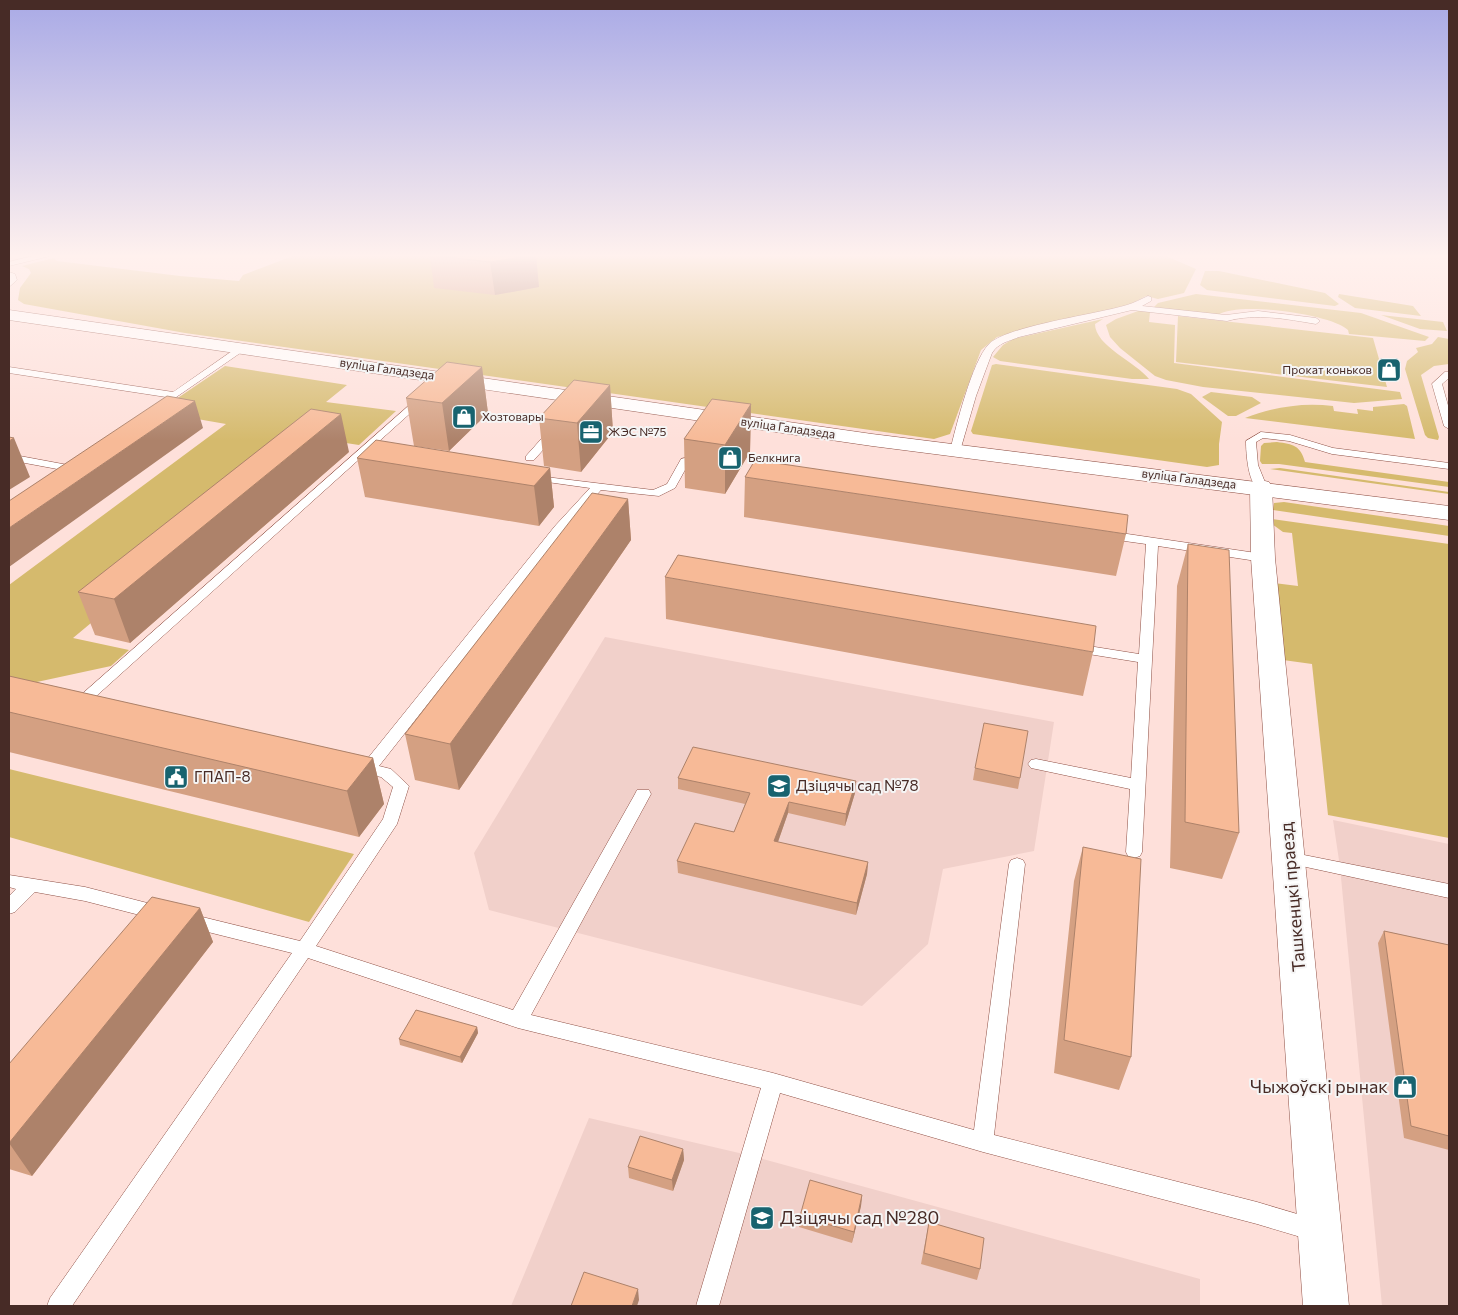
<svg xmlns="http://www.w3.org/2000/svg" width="1458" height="1315" font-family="Commissioner,sans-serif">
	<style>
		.built { fill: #f1d0ca }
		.green { fill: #d5ba6d }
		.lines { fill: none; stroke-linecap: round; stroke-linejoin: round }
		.lane-casing { stroke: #8f5146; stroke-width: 1 }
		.street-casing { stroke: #8f5146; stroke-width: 1 }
		.secondary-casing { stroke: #8f5146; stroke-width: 1 }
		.lane { fill: #fff; fill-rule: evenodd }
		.street { fill: #fff; fill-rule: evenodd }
		.secondary { fill: #fff; fill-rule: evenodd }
		.wall { fill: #d4a082 }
		.shaded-wall { fill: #ad826a }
		.building { fill: #f7ba97; stroke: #ad826a }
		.labels { text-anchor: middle; stroke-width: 4; stroke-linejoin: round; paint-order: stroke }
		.far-street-label { font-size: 12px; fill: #472b26; stroke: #f5f5f5 }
		.far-poi-label { font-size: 12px; fill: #472b26; stroke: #f5f5f5; text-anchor: start }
		.poi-label { font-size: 15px; fill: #472b26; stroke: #f5f5f5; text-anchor: start }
		.near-street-label { font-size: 18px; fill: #472b26; stroke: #f5f5f5 }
		.near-poi-label { font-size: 18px; fill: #472b26; stroke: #f5f5f5; text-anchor: end }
	</style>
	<rect width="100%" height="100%" fill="#fee0da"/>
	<path class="built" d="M605,637L1054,722L1034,851L943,869L928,944L862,1006L489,910L474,853Z
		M1333,820L1449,844V1306H1382L1340,867Z
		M589,1118L752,1156L1200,1279V1306H511Z"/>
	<path class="green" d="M293,256H1166L1196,269L1184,293L1158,299L1146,296L1127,306L997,337L981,350L950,434L934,439L185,333L24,304L18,300L20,288L31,273L29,269L22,266L54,258L57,261L180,276L239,281L243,275Z
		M1205,271H1219L1325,293L1339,304L1335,306L1207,290L1200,285Z
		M1196,294L1361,313L1429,337L1425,341L1349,334L1348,330C1331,314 1238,301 1218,315L1154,307L1158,303Z
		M1339,294L1413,306L1421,316L1355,308L1338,297Z
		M1141,310L1150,312L1149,322L1175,325L1174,363L1400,392L1402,399L1354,403L1203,387L1166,380L1155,376L1120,348L1110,337L1106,325L1116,319Z
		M1381,315L1443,322L1447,331L1420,329Z
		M1178,316L1373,338L1387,387L1176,362Z
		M1103,319L1095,324C1095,346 1137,363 1149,379H1132L1000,361L993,357L1003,345L1013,339Z
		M1438,337L1449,339V364L1434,366L1421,375L1439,437L1438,440L1428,438L1425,435L1405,369L1407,361L1418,352L1416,348L1432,344Z
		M996,364L1177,389L1191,394L1222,422L1219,444V465L1207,467L973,434L971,431L992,365Z
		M225,366L347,385L326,402L396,411L359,445L313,438L73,638L129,650L111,666L9,688V585L226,424L157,412Z
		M1211,392L1252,397L1261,403L1236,416H1228L1202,397Z
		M1404,404L1407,406L1415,439L1245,418C1274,407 1303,402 1333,406L1334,411L1358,414L1357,409L1373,411V407Z
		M1277,442C1293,444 1301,446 1305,462L1449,482V487L1279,464H1262L1260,461L1261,446L1264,443Z
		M1280,468L1449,492V494L1270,469Z
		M1284,502L1449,526V536L1273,510L1274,503Z
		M1272,519L1449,544V838L1328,815L1312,664L1283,660L1274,583L1298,586L1292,533L1283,532L1272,524Z
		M9,769L354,854L309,922L9,837Z"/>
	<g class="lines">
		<defs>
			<path id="lane" d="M33,256H50L9,266V262Z
				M9,272L15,274L17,280L9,287Z
				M1148,296L1151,297V301L1142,306L1226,315L1258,311L1316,318L1320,321L1316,324C1286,319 1257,313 1227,321L1132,310L1019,337C1009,341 998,343 992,353L976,396L960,451L959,453H951L950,451C956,427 972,361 989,344C1007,326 1098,314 1127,305C1134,303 1141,299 1148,296Z
				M238,347L246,349L156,411L151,408L166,397L9,373V367L173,392Z
				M1445,372H1449V378L1442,384L1449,409V429L1444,426L1432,384Z
				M422,394L426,395V399L83,708H73L71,705L73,702Z
				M555,427L559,428V432L534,460H526V456L551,428Z
				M1261,432L1290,435L1333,448L1449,463V469L1332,454L1289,441L1263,438L1256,442L1258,465L1267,487L1261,490C1248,487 1246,453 1246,441Z
				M9,454L68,465L73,468L68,471L9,460Z
				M685,458L690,461L675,488L659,496L601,490L563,532L379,766L391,769L409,786L397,824L316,946L513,1010L635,794L637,790H649L651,794L531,1015L773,1073L974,1130L1009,864L1011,860L1017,858L1023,860L1025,864L994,1135L1257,1202L1314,1219L1322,1222L1325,1230L1322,1238L1314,1241L1257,1224L983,1152L780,1093L719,1306H696L761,1088L518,1028L308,958L72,1306H47L50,1298L292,953L184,926L181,921L184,916L190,914L300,941L383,819L393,787L381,777L354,771L351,767L354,763H364L555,526L590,488L533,480L527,477L529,475L653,490L667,484L681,459Z
				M1107,531L1263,554L1269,558L1263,562L1158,546L1142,852L1140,856L1134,858L1128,856L1126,852L1130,789L1036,769L1031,768L1028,764L1031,760L1036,759L1131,778L1138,662L1076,652L1069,648L1076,644L1139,654L1146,544L1103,538L1101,535L1103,532Z
				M1289,852L1449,884V898L1283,862L1281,858L1283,854Z
				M9,875L85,887L159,906L165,908L168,913L165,918L159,920L85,901L35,892L15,912L9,914V896L16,889L9,887Z"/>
			<path id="street" d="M1261,480L1269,482L1272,487L1275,558L1349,1306H1303L1251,558L1250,487L1253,482Z"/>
			<path id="secondary" d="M9,310L872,434L1449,506V520L872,446L9,320Z"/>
		</defs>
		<use href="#lane" class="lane-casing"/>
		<use href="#street" class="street-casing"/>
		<use href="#secondary" class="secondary-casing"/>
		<use href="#lane" class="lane"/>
		<use href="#street" class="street"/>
		<use href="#secondary" class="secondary"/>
	</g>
	<path class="wall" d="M430,256H536L539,287L495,295L434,288Z
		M482,367L488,413L449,451L414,446L406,398Z
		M610,385L613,432L581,472L544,466L539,418Z
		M751,404L750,452L725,494L685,488L684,439Z
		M349,452L130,643L95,635L78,592Z
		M357,458L550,468L554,507L539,526L365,497Z
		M745,477L1126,534L1116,576L744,517Z
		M628,499L631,540L459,790L415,780L405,734Z
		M1188,544L1239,833L1222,879L1170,868L1177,586Z
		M665,577L1093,652L1083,696L666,619Z
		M9,676L373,758L384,804L359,837L9,752Z
		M975,768L1020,778L1018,789L973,780Z
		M678,778L855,793L845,826L788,813L778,842L868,862L867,874L856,915L678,873L677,861L734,832L745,804L678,789Z
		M1083,847L1131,1057L1119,1090L1054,1073L1074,881Z
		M200,908L213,942L32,1176L9,1169V1064Z
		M1384,931L1449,945V1150L1404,1138L1378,943Z
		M477,1027L478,1033L462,1063L400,1045L399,1039Z
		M683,1149L684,1160L673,1191L629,1178L628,1167Z
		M862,1195L861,1206L852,1243L799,1227L800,1216Z
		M929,1222L980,1269L977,1280L921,1264Z"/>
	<path class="shaded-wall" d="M527,256H536L539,287L495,295L490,262Z
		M482,367L488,413L449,451L442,403Z
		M610,385L613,432L581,472L577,423Z
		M195,401L203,428L9,567V528Z
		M751,404L750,452L725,494V445Z
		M341,414L349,452L130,643L114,599Z
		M14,438L30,477L9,490V441Z
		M550,468L554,507L539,526L534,486Z
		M628,499L631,540L459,790L450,744Z
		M373,758L384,804L359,837L347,791Z
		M856,781L855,793L845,826L846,814Z
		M789,802L788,813L774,853V841Z
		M868,862L867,874L856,915L857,903Z
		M200,908L213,942L32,1176L9,1143Z
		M477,1027L478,1033L462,1063L460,1057Z
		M683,1149L684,1160L673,1191L672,1180Z
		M862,1195L861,1206L852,1243L854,1232Z
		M638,1289L639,1300L637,1306H632Z"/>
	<path class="building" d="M438,256H527L490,262Z
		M447,362L482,367L442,403L406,398Z
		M574,380L610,385L577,423L539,418Z
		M167,396L195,401L9,528V501Z
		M712,399L751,404L725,445L684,439Z
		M311,409L341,414L114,599L78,592Z
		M9,437L14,438L9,441Z
		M376,440L550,468L534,486L357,458Z
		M755,460L1128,515L1126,534L745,477Z
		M592,493L628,499L450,744L405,734Z
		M1188,544L1229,550L1239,833L1185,822Z
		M678,555L1096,626L1093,652L665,577Z
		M9,676L373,758L347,791L9,712Z
		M984,723L1028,731L1020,778L975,768Z
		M693,747L856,781L846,814L789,802L774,841L868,862L857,903L677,861L695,823L734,832L750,793L678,778Z
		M1083,847L1141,859L1131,1057L1064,1040Z
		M152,897L200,908L9,1143V1064Z
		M1384,931L1449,945V1136L1411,1126Z
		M416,1010L477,1027L460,1057L399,1039Z
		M640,1136L683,1149L672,1180L628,1167Z
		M810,1180L862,1195L854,1232L800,1216Z
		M929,1222L984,1238L980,1269L924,1253Z
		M584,1272L638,1289L632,1306H571Z"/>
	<linearGradient id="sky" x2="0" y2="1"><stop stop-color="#a9aae6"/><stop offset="0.58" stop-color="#fff1ee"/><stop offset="1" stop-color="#fff1ee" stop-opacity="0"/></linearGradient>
	<rect width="1458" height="441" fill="url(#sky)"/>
	<defs>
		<symbol id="shop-square" viewBox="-11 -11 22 22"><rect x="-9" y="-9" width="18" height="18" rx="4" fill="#18636f" stroke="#f5f5f5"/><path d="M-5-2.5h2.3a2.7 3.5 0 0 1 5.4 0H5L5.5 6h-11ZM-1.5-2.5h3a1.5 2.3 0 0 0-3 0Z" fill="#fff"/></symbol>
		<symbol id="office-square" viewBox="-11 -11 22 22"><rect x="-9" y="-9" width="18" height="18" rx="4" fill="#18636f" stroke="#f5f5f5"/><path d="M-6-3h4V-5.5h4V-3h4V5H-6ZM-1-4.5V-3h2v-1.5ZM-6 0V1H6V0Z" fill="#fff"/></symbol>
		<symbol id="civic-square" viewBox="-11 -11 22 22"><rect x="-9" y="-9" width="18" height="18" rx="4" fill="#18636f" stroke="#f5f5f5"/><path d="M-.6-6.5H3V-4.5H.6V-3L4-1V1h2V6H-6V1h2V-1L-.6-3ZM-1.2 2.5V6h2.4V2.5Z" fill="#fff"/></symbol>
		<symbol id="school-square" viewBox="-11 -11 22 22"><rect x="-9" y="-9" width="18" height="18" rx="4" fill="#18636f" stroke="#f5f5f5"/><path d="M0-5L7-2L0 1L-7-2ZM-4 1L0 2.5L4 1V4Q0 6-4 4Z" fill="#fff"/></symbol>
	</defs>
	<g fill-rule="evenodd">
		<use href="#shop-square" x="1375" y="356" width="28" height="28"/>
		<use href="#shop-square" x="450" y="403" width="28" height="28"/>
		<use href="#office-square" x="577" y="418" width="28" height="28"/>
		<use href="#shop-square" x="716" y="444" width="28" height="28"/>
		<use href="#civic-square" x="162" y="763" width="28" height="28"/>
		<use href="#school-square" x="765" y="772" width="28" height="28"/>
		<use href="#shop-square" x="1391" y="1073" width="28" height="28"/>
		<use href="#school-square" x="748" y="1204" width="28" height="28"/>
	</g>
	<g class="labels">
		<g class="far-street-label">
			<text transform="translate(387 369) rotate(8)" y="4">вуліца Галадзеда</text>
			<text transform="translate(788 428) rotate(8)" y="4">вуліца Галадзеда</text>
			<text transform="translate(1189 479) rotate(7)" y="4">вуліца Галадзеда</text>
		</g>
		<g class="far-poi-label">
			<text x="1372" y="374" text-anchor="end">Прокат коньков</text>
			<text x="482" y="421">Хозтовары</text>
			<text x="608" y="436">ЖЭС №75</text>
			<text x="748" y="462">Белкнига</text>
		</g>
		<g class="poi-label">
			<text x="194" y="782">ГПАП-8</text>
			<text x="796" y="791">Дзіцячы сад №78</text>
		</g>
		<g class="near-street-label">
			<text transform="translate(1293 897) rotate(-95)" y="6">Ташкенцкі праезд</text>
		</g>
		<g class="near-poi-label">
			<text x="1388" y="1093">Чыжоўскі рынак</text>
			<text x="780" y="1224" text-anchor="start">Дзіцячы сад №280</text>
		</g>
	</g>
	<rect width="1458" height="1315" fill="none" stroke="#472b26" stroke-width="20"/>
</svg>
